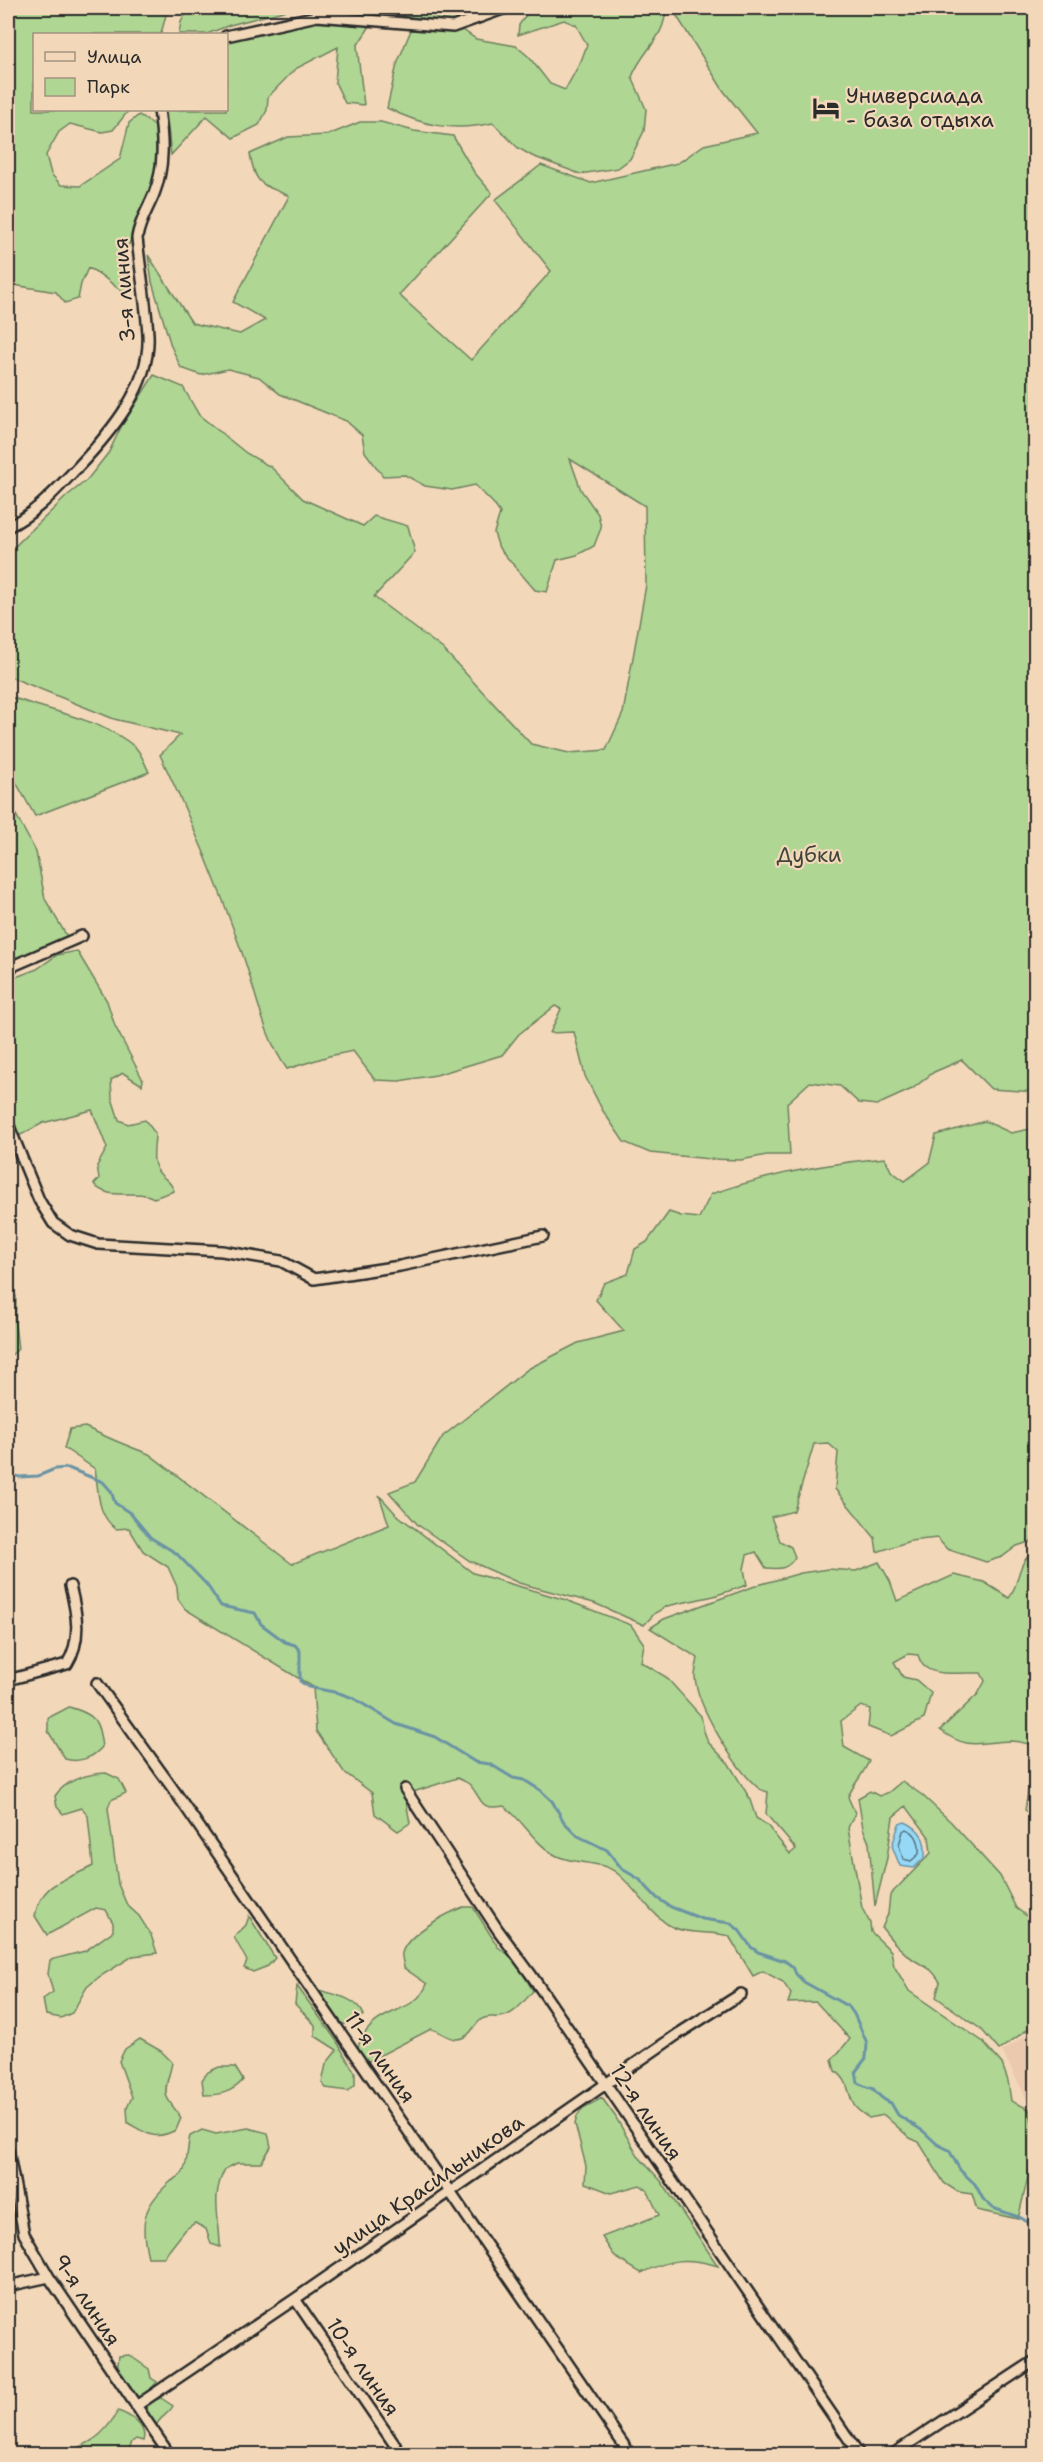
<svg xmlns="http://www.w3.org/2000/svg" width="1043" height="2462" font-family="'Shantell Sans',sans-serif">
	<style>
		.built { fill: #ebc9af }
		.green { fill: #afd693; stroke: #6d805f; stroke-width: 1.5 }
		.water { fill: #95d9f7; stroke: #6b93a5; stroke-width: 1.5 }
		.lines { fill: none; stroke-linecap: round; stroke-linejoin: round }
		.shore { stroke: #55717d; stroke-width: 1.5 }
		.stream { stroke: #6b93a5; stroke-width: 3 }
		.street-casing { stroke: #2b2b2b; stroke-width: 14 }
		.street { stroke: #f2d8b9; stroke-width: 9 }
		.labels { text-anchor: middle; stroke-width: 4.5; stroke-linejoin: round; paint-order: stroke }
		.poi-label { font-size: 21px; fill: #2b2b2b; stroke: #f2d8b9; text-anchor: start }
		.street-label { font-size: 21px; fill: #2b2b2b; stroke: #f2d8b9 }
		.park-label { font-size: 21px; fill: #3f453b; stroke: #f2d8b9 }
	</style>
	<rect width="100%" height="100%" fill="#f2d8b9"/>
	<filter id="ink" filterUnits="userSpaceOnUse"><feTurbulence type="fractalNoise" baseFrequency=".0167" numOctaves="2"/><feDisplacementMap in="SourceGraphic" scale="12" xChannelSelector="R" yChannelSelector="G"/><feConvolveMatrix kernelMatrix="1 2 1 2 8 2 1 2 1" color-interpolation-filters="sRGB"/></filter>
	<g filter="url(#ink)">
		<path class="built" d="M1035,2030V2115L1002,2051Z"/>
		<path class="green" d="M8,8H138L150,10L165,8L166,15L161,34H34V110H129L113,130L102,132L70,124L59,132L46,155L51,174L61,185L80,186L120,159L129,123L139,115L156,127L157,176L124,256L126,294C112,286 104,274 88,268L81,284L78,299L65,303L56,292L8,284Z
			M189,8H295L230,25L207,34H179L181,22Z
			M341,8H489L481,16L438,24L389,12Z
			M531,8H666C665,39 642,50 632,77L646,109L644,131L630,159L618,168L580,174L532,156L518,148L493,123C453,132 423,126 387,108L397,64L411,30H463L476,39L516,46L529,57L550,84L565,90L581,61L587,45L576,25L564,20L518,35L519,25Z
			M675,8H1035V1092L991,1089L962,1060L934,1072L912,1089L877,1105L859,1103L840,1086L810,1082L787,1103L790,1155H767L741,1160L710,1159L650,1153L624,1142L603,1111L585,1076L574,1032L550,1033L561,1009L555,1006L519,1034L502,1055L436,1075L399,1081L375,1080L353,1051L329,1056L287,1069C262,1034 256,990 241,950C218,884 191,819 160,755L180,735L114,719L8,676V548L15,546L68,495L87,480L109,452L121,427L154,375L183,387L199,415L246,453L271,467L303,499L363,526L374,516L408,526L415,552L374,597L443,649L531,744L569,753L606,750L623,713L646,585L645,506L570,459L581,490L598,514L601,528L594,546L577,555L557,560L547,592L535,590L499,548L494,533L500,513L493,503L475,485L452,490L425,486L405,475L383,476L365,452L362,435L346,421L280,394L259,377L228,369L201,375L181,368L171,346L152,282L148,255L192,323L240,334L265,320L233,302L289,196C262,183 256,188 250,154L288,137L328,135L360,122H381L414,131L453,136L474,172L492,193L399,295L471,360L551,271L495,200L541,165L591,183L678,163L704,145L757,133L723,90L675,13Z
			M316,20L366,22L370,26L357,46L364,105L345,103L335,82L338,47L295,69L268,97L267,110L259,125L233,138L207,116L171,155L166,110H226L227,38C256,29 287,30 316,20Z
			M8,696C47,711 104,719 136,748C142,754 145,765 149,772L35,816L8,768Z
			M8,800L36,852L45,899L68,938L8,961Z
			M77,951L107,1001L115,1026L143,1080L142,1085L123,1073L111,1080L112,1098L119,1120L128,1124L145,1120L155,1133C155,1148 149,1164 162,1176C168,1182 171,1182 174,1191L154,1198C135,1188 108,1202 94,1184L99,1179L97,1166L107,1148L92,1110L43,1123L19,1136C1,1087 7,1032 8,980L37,969L57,955Z
			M985,1121L1011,1133L1035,1128V1540L1017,1546L1002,1557L986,1562L947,1549L937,1538L910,1541L877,1552L875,1538L835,1489L838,1452L828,1443L814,1444L794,1511L771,1517L780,1541L791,1547L795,1557C788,1570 778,1569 766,1568L756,1552L747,1555L744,1569L747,1585L714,1596L667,1606L655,1613L644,1625L594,1603L519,1583L470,1561L418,1525L389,1492L415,1482L443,1436L528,1369L578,1343L624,1331L596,1300L604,1283L628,1274L635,1249L647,1242L669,1212L681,1216L699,1218L711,1194C767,1175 827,1163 885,1158L891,1171L905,1181L929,1163L936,1135Z
			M8,1289L16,1296L15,1324L18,1349L9,1357Z
			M85,1427C106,1437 127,1446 149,1454L292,1564L389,1525L379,1495L396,1514L473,1573L566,1600L631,1625L644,1644L641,1662L666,1677L701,1716L704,1731L708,1742L729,1764L749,1797L756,1818L767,1825L790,1854L796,1849L766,1814L768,1792C764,1791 759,1789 756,1786C734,1766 697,1706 695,1677C695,1671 697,1664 698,1658L650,1628L664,1619L758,1585L801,1573L828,1569L856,1571L879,1562L890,1581L897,1601L954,1575L984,1582L1009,1598C1020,1585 1016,1560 1035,1552L1034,1745C1027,1744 1018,1741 1010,1741C979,1742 968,1751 940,1730L978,1694L985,1681L981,1673C967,1672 937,1677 925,1667C922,1665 919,1658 918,1655L908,1654L894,1662L903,1677L916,1680L931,1693L924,1719L891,1736L868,1727L870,1709L861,1706L841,1721L844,1747L869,1761C863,1775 854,1783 848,1797L855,1813L848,1828L862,1908L870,1923L871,1932L891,1951L894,1966L909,1991L982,2041L1002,2064L1008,2081L1011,2101L1029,2109L1035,2133V2148L1018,2219L977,2210L972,2194L958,2192L944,2183L919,2142L910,2138L884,2115L869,2118C864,2114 856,2110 854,2105C847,2092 849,2079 835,2071L832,2060L850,2039L816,2002L788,2003L791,1994L783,1982L763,1971L753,1976L729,1936C709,1930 686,1936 667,1924C649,1912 635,1888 618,1874C602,1860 576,1865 557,1856C536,1846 523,1820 504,1806C478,1811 483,1799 470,1785C467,1782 461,1780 457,1778L413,1792L406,1801L410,1823L398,1831L375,1814L372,1793L344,1772L316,1731L313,1687L185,1609L178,1599L177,1587L168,1567L143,1551L129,1528L116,1529C96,1514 99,1491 95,1469L64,1448L70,1429Z
			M69,1707C96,1715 98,1719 102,1747C93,1758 79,1763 65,1759L48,1731V1718Z
			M1035,1766H1036L1035,1817L1025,1810L1032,1767Z
			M106,1773L119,1779L126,1793L111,1800L108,1808L118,1884L127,1905L139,1916L151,1935L157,1953L133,1956L99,1977L87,1987L72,2013L61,2018L46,2015L43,1999L53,1992L48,1974L50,1960L85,1951L113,1931V1923L106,1910L96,1908L47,1935L35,1916C42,1881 65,1881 93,1866L88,1816L82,1808L63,1814L57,1807L55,1796C66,1780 87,1774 106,1773Z
			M902,1781L922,1795L951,1822L1000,1876L1016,1908L1035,1922V2024L999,2050L982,2030L936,1997L940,1982C931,1967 928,1969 914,1960C902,1952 891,1940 882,1928L888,1914L890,1895L931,1853L929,1837L906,1806L893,1817L887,1858L875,1906L869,1843L863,1828L858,1798L870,1791L879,1796L889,1792Z
			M463,1907H473L498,1947L509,1955L520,1968L533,1991C525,2000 514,2016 500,2017C493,2018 489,2015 482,2019C473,2025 471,2038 457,2039C448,2039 440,2031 431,2029L367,2062L357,2049C373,2003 414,2018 427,1984L404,1968C404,1964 401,1957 402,1953C407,1934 446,1914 463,1907Z
			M249,1916L275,1958L268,1966L253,1972L244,1968L247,1961L234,1937L246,1925Z
			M297,1986L336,2040L349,2063L355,2072V2085L348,2091L326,2088L322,2083L326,2064L337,2050L315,2036V2025L295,2004Z
			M307,1987C325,1993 356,1995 364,2015L345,2024L339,2025Z
			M140,2039L161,2051L172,2062C171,2072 163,2088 167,2097C170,2104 177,2111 181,2118L176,2130C154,2141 148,2134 128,2123L127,2108L132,2097L119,2061L125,2049Z
			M219,2067H235L243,2080C232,2093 219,2095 204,2095L202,2080L208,2072Z
			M602,2098L615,2116L638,2156L661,2181L718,2266C686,2257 671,2259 641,2273L615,2257L602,2237L659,2215L647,2190L640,2185L611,2193L585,2183L586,2166L575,2124L577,2116L583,2108Z
			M248,2128L268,2133L271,2147L261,2163H237L225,2169C210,2198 220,2216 220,2247L211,2244L206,2229L195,2223L186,2229L164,2257H148C140,2224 142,2207 169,2183C174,2178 180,2178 183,2172C188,2163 187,2147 190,2136L202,2130L216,2134Z
			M129,2355L149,2369L151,2378L157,2382L142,2399L131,2400L117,2371L119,2356Z
			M161,2398L173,2406C168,2416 160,2415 155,2428L142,2413L151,2401Z
			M118,2411C130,2415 148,2426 143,2441L136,2439L132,2442L127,2453L120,2454H64C91,2443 103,2437 118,2411Z"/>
		<path class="water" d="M905,1822C921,1829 926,1839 925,1857L914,1868L900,1866L892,1846L899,1824Z"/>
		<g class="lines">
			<path class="shore" d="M906,1829C917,1833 920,1843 919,1854L911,1861L903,1859L899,1845L903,1831Z"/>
			<path class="stream" d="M8,1472L19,1477L38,1476L55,1469L68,1468L103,1482L111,1491L115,1503L130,1513L151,1538L176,1553L207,1585L221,1606L255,1613L261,1624L285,1642L295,1645L300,1651V1681L308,1687L339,1693L353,1698L396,1724L435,1737L475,1762L490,1764L513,1778L524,1780L540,1790L552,1801L564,1822L578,1836L607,1850L622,1869L639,1879L657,1898L671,1907L702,1919L730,1923L739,1930L751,1947L758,1952L785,1961L793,1967L796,1974L804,1982L849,2007L854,2014L867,2043L866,2058L856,2071L858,2083L869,2088L871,2087C879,2094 880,2099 891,2103L898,2115L923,2131L937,2144L949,2150L960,2170L975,2184L983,2199L993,2208L1021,2218L1036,2227"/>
			<defs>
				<path id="street" d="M226,36L317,16L453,27L506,8
					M8,527C36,513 55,491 77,468C111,432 151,386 148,334C146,302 140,269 137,238C139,222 148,209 154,194C165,166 163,139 159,110
					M8,968L82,936
					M8,1124L39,1200L53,1223L70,1235L98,1244L222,1251L281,1261L314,1279L400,1266L543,1236
					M8,1680L67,1664C82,1640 77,1613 70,1586
					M97,1683L176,1793L630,2454
					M405,1789L498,1930L532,1976L859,2454
					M8,2150L24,2234L49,2277L169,2454
					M8,2286L49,2277
					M295,2299L401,2454
					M136,2406L295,2299L678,2034L741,1994
					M893,2454L1036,2360"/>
			</defs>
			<use href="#street" class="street-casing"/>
			<use href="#street" class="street"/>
		</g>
	</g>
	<defs>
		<symbol id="hotel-bare" viewBox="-9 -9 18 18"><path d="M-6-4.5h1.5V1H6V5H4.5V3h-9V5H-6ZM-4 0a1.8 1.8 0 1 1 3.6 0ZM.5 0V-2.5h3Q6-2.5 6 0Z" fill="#2b2b2b" stroke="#f2d8b9" stroke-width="2.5" paint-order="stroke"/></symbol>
	</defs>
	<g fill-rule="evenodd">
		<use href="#hotel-bare" x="807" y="89" width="38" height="38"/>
	</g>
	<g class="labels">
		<g class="poi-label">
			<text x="846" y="103">Универсиада<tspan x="846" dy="24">- база отдыха</tspan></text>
		</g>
		<g class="street-label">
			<text transform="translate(124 290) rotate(-94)" y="7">3-я линия</text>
			<text transform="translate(380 2057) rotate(55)" y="7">11-я линия</text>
			<text transform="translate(646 2112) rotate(56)" y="7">12-я линия</text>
			<text transform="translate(428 2185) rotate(-35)" y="7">улица Красильникова</text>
			<text transform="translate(87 2300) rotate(57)" y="7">9-я линия</text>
			<text transform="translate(363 2367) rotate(56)" y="7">10-я линия</text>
		</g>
		<g class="park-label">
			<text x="809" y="862">Дубки</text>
		</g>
	</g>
	<rect width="1043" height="2462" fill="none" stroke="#f2d8b9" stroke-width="30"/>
	<rect x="15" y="15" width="1013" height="2432" fill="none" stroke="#2b2b2b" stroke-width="2" filter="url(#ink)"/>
	<rect x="33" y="33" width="195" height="78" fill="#f2d8b9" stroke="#a29380" stroke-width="1.5"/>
	<rect x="45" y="52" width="30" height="9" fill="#f2d8b9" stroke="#a29380" stroke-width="1.5"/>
	<text x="87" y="63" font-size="18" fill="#2b2b2b">Улица</text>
	<rect x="45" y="78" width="30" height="18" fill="#afd693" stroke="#a29380" stroke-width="1.5"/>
	<text x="87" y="93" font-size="18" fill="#2b2b2b">Парк</text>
</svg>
